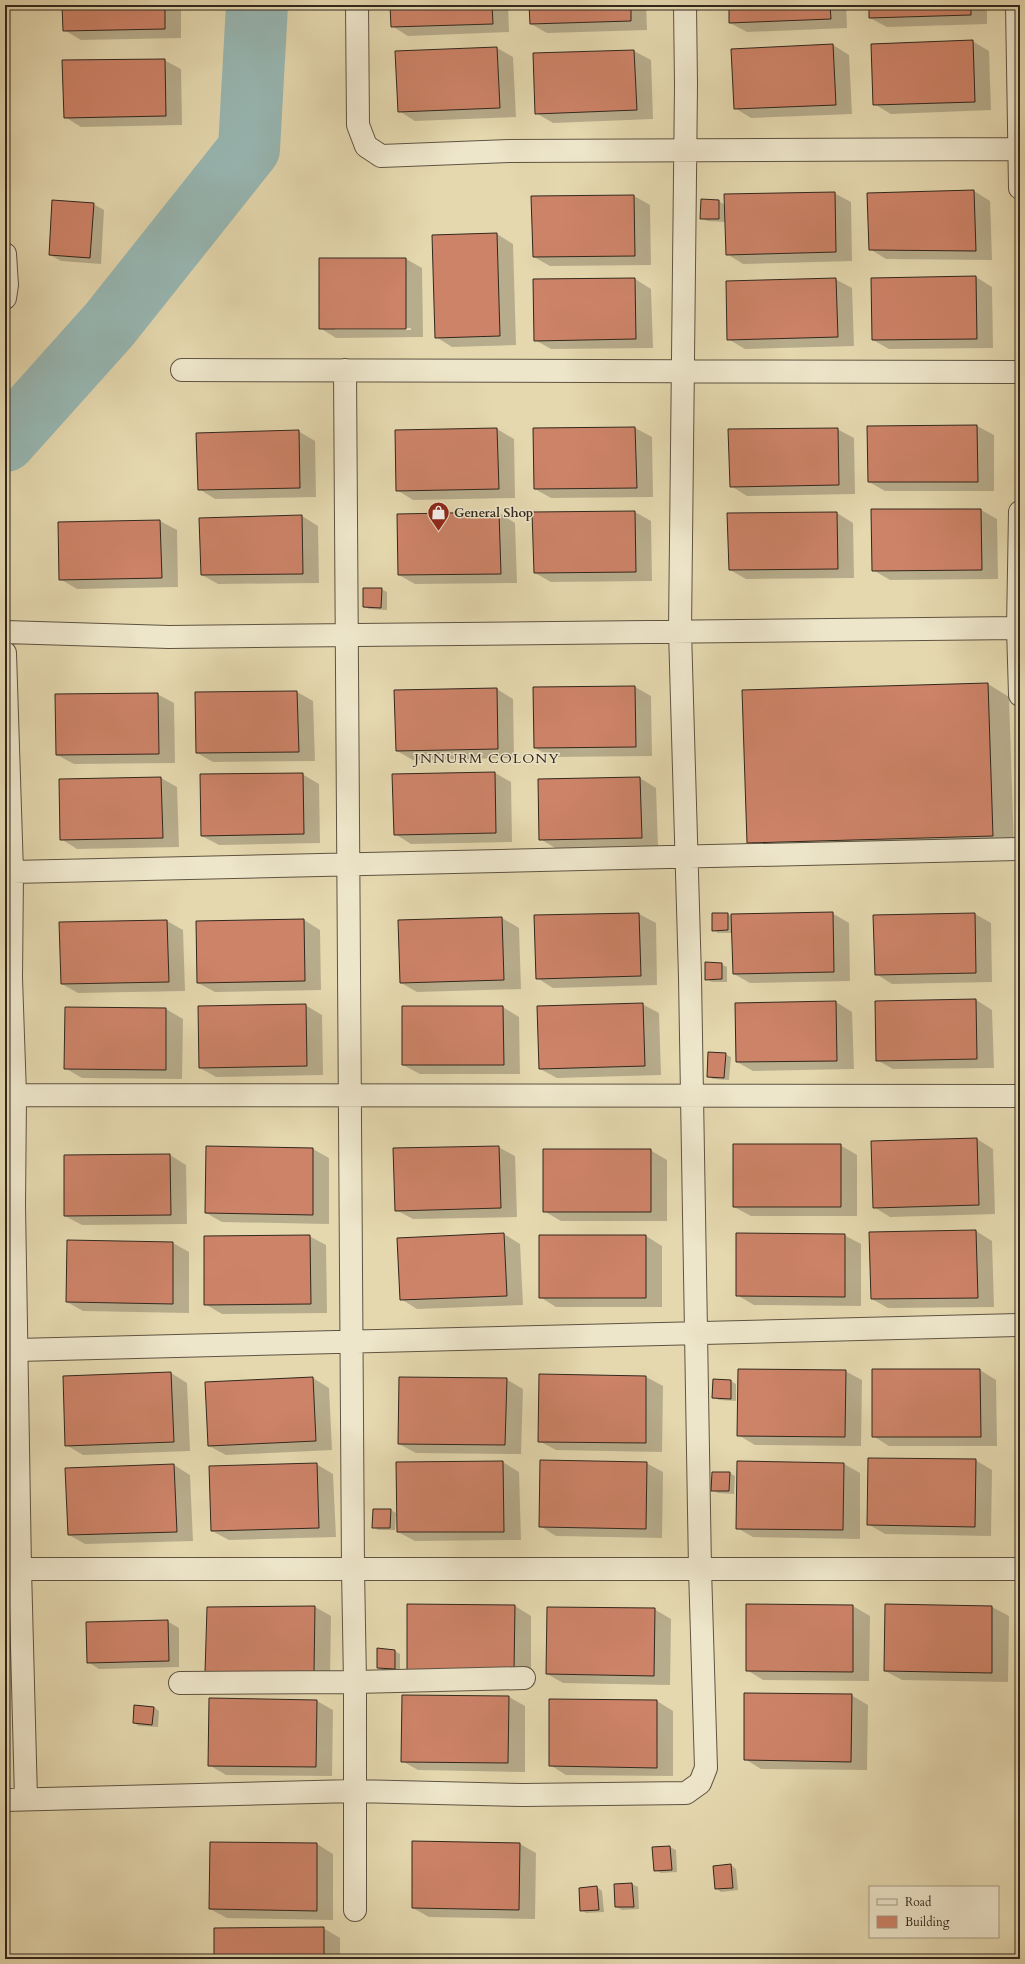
<svg xmlns="http://www.w3.org/2000/svg" width="1025" height="1964" font-family="Cardo,serif">
	<style>
		.shadow { fill: #0003; fill-rule: evenodd }
		.lines { fill: none; stroke-linecap: round; stroke-linejoin: round }
		.river { stroke: #98b8b4; stroke-width: 62 }
		.building { fill: #cd8368; stroke: #32281d }
		.minor-casing { stroke: #5f5442; stroke-width: 24 }
		.minor { stroke: #eee6cb; stroke-width: 22 }
		.labels { text-anchor: middle; stroke-width: 3; stroke-linejoin: round; paint-order: stroke }
		.poi-label { font-size: 13px; font-weight: bold; fill: #32281d; stroke: #eee6cb; text-anchor: start }
		.neighbourhood-label { font-size: 14px; letter-spacing: 1px; fill: #32281d; stroke: #eee6cb }
	</style>
	<rect width="100%" height="100%" fill="#e5d8af"/>
	<filter id="stains"><feTurbulence type="fractalNoise" baseFrequency=".005" numOctaves="4"/><feColorMatrix values="0 0 0 0 .2 0 0 0 0 .09 0 0 0 0 .02 0 0 0 .5 -.17"/></filter>
	<radialGradient id="worn" r=".72"><stop offset=".6" stop-color="#630" stop-opacity="0"/><stop offset="1" stop-color="#630" stop-opacity=".3"/></radialGradient>
	<path class="shadow" d="M63,5H181V38L81,40L64,30Z
		M391,5H508L509,32L408,36L392,26Z
		M530,5H646L647,30L547,33L531,24Z
		M730,5H846L847,28L747,32L730,23Z
		M870,5H987V24L887,27L870,18Z
		M972,41L989,51L991,110L891,114L874,104Z
		M833,45L849,55L852,114L751,118L735,108Z
		M497,48L513,57L516,117L415,121L399,111L396,52Z
		M634,51L651,60L653,119L553,123L536,113L534,54Z
		M164,60L181,69L182,125L81,127L65,117Z
		M974,191L990,201L992,260L886,259L870,249Z
		M834,193L851,202L852,261L743,264L727,254L726,222L707,221L701,218L719,201L725,205Z
		M634,196L650,205L651,265L550,266L534,257Z
		M93,204L104,210L101,264L61,261L50,255Z
		M497,234L513,244L516,345L452,347L436,337Z
		M406,259L422,268L423,337L336,338L320,328ZM335,328H411V330H335Z
		M976,277L992,287L993,348L889,349L873,340Z
		M635,279L651,289L653,348L551,349L535,340L534,280Z
		M835,279L852,288L854,346L745,349L728,339Z
		M977,426L994,435V491H885L869,482L868,427Z
		M635,428L652,437L653,497L551,498L535,489L534,429Z
		M497,429L514,439L515,498L413,500L397,490L396,431Z
		M837,429L854,438L855,494L747,496L731,486Z
		M298,431L315,441L316,497L215,499L199,489Z
		M981,510L997,519L998,579L890,580L873,570Z
		M635,512L651,521L652,581L551,582L535,573Z
		M499,513L515,523L517,583L415,584L399,575Z
		M837,513L853,523L854,578L746,579L730,570Z
		M302,516L318,526L319,583L218,584L202,575Z
		M160,521L177,530L178,587L77,589L60,579L59,523Z
		M381,589L387,592V610L369,609L364,606Z
		M988,684L1009,697L1014,848L769,855L748,842L743,691Z
		M635,687L651,696L652,756L551,757L535,748Z
		M497,689L513,699L514,758L413,760L397,751Z
		M297,692L313,701L315,761L213,762L197,753Z
		M157,694L174,703L175,763L74,764L57,755Z
		M495,773L511,782L512,842L411,844L395,834Z
		M302,774L319,784L320,843L219,845L202,836Z
		M161,778L177,787L179,847L77,849L61,839Z
		M640,778L656,788L658,847L557,849L540,839Z
		M832,913L849,923L850,981L750,983L734,974L733,933H718L713,930L728,914L732,917Z
		M639,914L656,923L657,985L553,988L537,978L535,916Z
		M975,914L991,923L992,982L892,984L876,974Z
		M502,918L519,928L521,989L417,992L401,983L399,921Z
		M304,920L320,930L321,990L215,992L198,983Z
		M167,921L183,930L185,991L78,993L62,984Z
		M721,964L727,967V982H712L706,979Z
		M976,1000L992,1010L994,1068L893,1069L877,1060Z
		M836,1002L852,1012L854,1069L753,1071L737,1062L736,1004Z
		M642,1004L659,1013L661,1075L557,1078L540,1069Z
		M305,1005L322,1015L323,1075L216,1077L200,1068Z
		M503,1007L519,1017L520,1074H420L403,1065Z
		M66,1008L166,1009L183,1019L182,1079L82,1078L65,1068Z
		M725,1054L731,1057L729,1080L713,1079L708,1076Z
		M977,1139L993,1149L995,1214L890,1217L874,1207Z
		M840,1145L857,1155V1216H751L734,1207Z
		M498,1147L515,1156L517,1217L413,1219L396,1210Z
		M313,1149L329,1158V1224L222,1222L206,1213Z
		M650,1150L667,1160V1221H561L544,1211Z
		M170,1155L186,1165L187,1224L82,1225L65,1216Z
		M976,1231L992,1241L994,1307L888,1308L872,1299Z
		M504,1234L520,1244L523,1305L417,1309L401,1299Z
		M844,1235L861,1244V1306L754,1305L737,1295Z
		M309,1236L326,1245L327,1313L222,1314L205,1304Z
		M540,1236H646L662,1246V1307H556L540,1297Z
		M173,1243L189,1252V1313L83,1311L67,1302Z
		M980,1370L996,1380L997,1446H889L873,1436Z
		M845,1371L862,1380L861,1446L755,1445L738,1435Z
		M171,1373L187,1383L190,1451L83,1455L66,1445Z
		M540,1375L646,1377L663,1386L662,1452L556,1450L539,1441Z
		M313,1378L329,1388L332,1450L226,1455L209,1446Z
		M506,1379L523,1389L521,1454L416,1453L399,1444Z
		M731,1381L736,1384V1401L719,1400L713,1397Z
		M975,1460L992,1470L991,1536L885,1534L868,1524Z
		M503,1462L519,1472L521,1540L415,1541L398,1532Z
		M738,1462L844,1464L860,1473V1539L753,1537L737,1528Z
		M646,1463L663,1472L662,1538L556,1536L540,1526Z
		M316,1464L333,1474L336,1537L229,1540L212,1531Z
		M174,1465L190,1475L193,1541L85,1544L69,1535Z
		M730,1473L735,1476L734,1494L718,1493L712,1490Z
		M391,1510L396,1513L395,1530H378L373,1527Z
		M747,1605L853,1606L870,1616L869,1681L763,1680L747,1670Z
		M886,1605L992,1607L1009,1616L1008,1682L902,1680L885,1671Z
		M515,1606L531,1616V1681L424,1680Z
		M315,1607L331,1616L330,1682L208,1608Z
		M654,1609L671,1619L670,1685L563,1683L547,1674Z
		M167,1621L179,1628V1667L99,1669L88,1662Z
		M378,1649L395,1651L400,1654V1671H383L378,1668Z
		M851,1695L868,1705L867,1770L761,1769L745,1759Z
		M403,1696L509,1697L525,1706V1772L418,1770L402,1761Z
		M317,1701L333,1710L332,1776L226,1775L209,1765Z
		M657,1701L673,1711V1776L566,1775L550,1765Z
		M154,1707L159,1711L158,1727L139,1726L134,1723Z
		M317,1844L333,1854V1920L227,1918L210,1909Z
		M520,1844L536,1853L535,1919L429,1917L413,1908Z
		M670,1847L676,1850L677,1872L661,1873L655,1870L653,1848Z
		M731,1865L736,1869L738,1890L721,1892L716,1888Z
		M632,1884L638,1887L639,1909L622,1910L616,1907L615,1885Z
		M597,1887L602,1891L604,1912L586,1913L581,1910Z
		M323,1928L340,1938V1959H215Z"/>
	<g class="lines">
		<path class="river" d="M5,441L109,325L249,149L257,5"/>
	</g>
	<path class="building" d="M62,5H165V29L63,31Z
		M390,5H492L493,24L391,27Z
		M529,5H631V21L530,24Z
		M729,5H830L831,19L729,23Z
		M869,5H971V15L869,18Z
		M973,40L975,102L873,105L871,44Z
		M833,44L836,105L734,109L731,49Z
		M497,47L500,108L398,112L395,51Z
		M634,50L637,110L535,114L533,53Z
		M165,59L166,116L64,118L62,60Z
		M974,190L976,251L869,250L867,193Z
		M835,192L836,252L726,255L724,194Z
		M634,195L635,256L533,257L531,196Z
		M701,199L719,200V219H700Z
		M52,200L94,203L90,258L49,255Z
		M497,233L500,336L435,338L432,235Z
		M319,258H406V329H319Z
		M976,276L977,339L872,340L871,278Z
		M635,278L636,339L534,341L533,279Z
		M836,278L838,337L727,340L726,281Z
		M977,425L978,482H868L867,426Z
		M635,427L637,488L534,489L533,428Z
		M497,428L499,489L396,491L395,430Z
		M838,428L839,485L730,487L728,429Z
		M299,430L300,488L198,490L196,433Z
		M871,509H981L982,570L872,571Z
		M635,511L636,572L534,573L532,512Z
		M499,512L501,574L398,575L397,514Z
		M837,512L838,569L729,570L727,513Z
		M302,515L303,574L201,575L199,518Z
		M160,520L162,578L59,580L58,522Z
		M363,588H382L381,608L363,607Z
		M988,683L993,836L747,843L742,690Z
		M635,686L636,747L534,748L533,687Z
		M497,688L498,749L396,751L394,690Z
		M297,691L299,752L196,753L195,692Z
		M158,693L159,754L56,755L55,694Z
		M495,772L496,833L394,835L392,774Z
		M303,773L304,834L201,836L200,774Z
		M161,777L163,838L60,840L59,779Z
		M640,777L642,838L539,840L538,779Z
		M833,912L834,972L733,974L731,914Z
		M639,913L641,976L536,979L534,915Z
		M712,913H728V930L712,931Z
		M975,913L976,973L875,975L873,915Z
		M502,917L504,980L400,983L398,920Z
		M304,919L305,981L197,983L196,921Z
		M167,920L169,982L61,984L59,922Z
		M705,962L722,963V979L705,980Z
		M976,999L977,1059L876,1061L875,1001Z
		M836,1001L837,1061L736,1062L735,1003Z
		M643,1003L645,1066L539,1069L537,1006Z
		M306,1004L307,1066L199,1068L198,1006Z
		M402,1006H503L504,1065H402Z
		M65,1007L166,1008V1070L64,1069Z
		M708,1052L726,1053L724,1078L707,1077Z
		M977,1138L979,1205L873,1208L871,1141Z
		M733,1144H841V1207H733Z
		M206,1146L313,1148V1215L205,1213Z
		M499,1146L501,1208L395,1211L393,1148Z
		M543,1149H651V1212H543Z
		M170,1154L171,1215L64,1216V1155Z
		M976,1230L978,1298L871,1299L869,1232Z
		M504,1233L507,1296L400,1300L397,1238Z
		M736,1233L845,1234V1297L736,1296Z
		M310,1235L311,1304L204,1305V1236Z
		M539,1235H646V1298H539Z
		M67,1240L173,1242V1304L66,1302Z
		M738,1369L846,1370L845,1437L737,1436Z
		M872,1369H980L981,1437H872Z
		M171,1372L174,1442L65,1446L63,1376Z
		M539,1374L646,1376V1443L538,1442Z
		M313,1377L316,1441L208,1446L205,1382Z
		M399,1377L507,1378L505,1445L398,1444Z
		M713,1379L731,1380V1399L712,1398Z
		M868,1458L976,1459L975,1527L867,1525Z
		M540,1460L647,1462L646,1529L539,1527Z
		M503,1461L504,1532H397L396,1462Z
		M737,1461L844,1463L843,1530L736,1529Z
		M317,1463L319,1528L211,1531L209,1466Z
		M174,1464L177,1532L68,1535L65,1468Z
		M712,1472H730L729,1491H711Z
		M373,1509H391L390,1528H372Z
		M407,1604L515,1605L514,1672L407,1671Z
		M746,1604L853,1605V1672L746,1671Z
		M885,1604L992,1606V1673L884,1671Z
		M315,1606L314,1673H205L207,1607Z
		M547,1607L655,1608L654,1676L546,1674Z
		M168,1620L169,1661L87,1663L86,1622Z
		M377,1648L395,1650V1669L377,1668Z
		M744,1693L852,1694L851,1762L744,1760Z
		M402,1695L509,1696L508,1763L401,1762Z
		M209,1698L317,1700L316,1767L208,1766Z
		M549,1699L657,1700V1768L549,1766Z
		M134,1705L154,1707L152,1725L133,1723Z
		M412,1841L520,1843L519,1910L412,1908Z
		M210,1842L317,1843V1911L209,1909Z
		M670,1846L672,1870L654,1871L652,1847Z
		M731,1864L733,1888L715,1889L713,1866Z
		M632,1883L634,1907H615L614,1884Z
		M597,1886L599,1910L580,1911L579,1888Z
		M324,1927V1959H214V1928Z"/>
	<g class="lines">
		<defs>
			<path id="minor" d="M357,5L358,125L366,146L381,156L509,151L1020,149
				M1017,5L1020,188
				M5,254L7,285L5,298
				M182,370L1020,372
				M345,370L353,1569L355,1682V1910
				M1020,512L1018,628L1020,695
				M5,632L169,637L1020,628
				M5,653L12,872L11,978L15,1095L14,1205L20,1569L26,1799
				M12,872L1020,849
				M15,1095L1020,1096
				M17,1350L1020,1325
				M20,1569H1020
				M180,1683L355,1682L524,1678
				M5,1800L354,1791L523,1795L686,1793L700,1783L706,1768L700,1569L690,977L680,631L686,85L685,5"/>
		</defs>
		<use href="#minor" class="minor-casing"/>
		<use href="#minor" class="minor"/>
	</g>
	<defs>
		<symbol id="shop-pin" viewBox="-11 -11 22 30"><path d="M0 17L-7.5 6A9.5 9.5 0 1 1 7.5 6Z" fill="#8f2418" stroke="#eee6cb"/><path d="M-5-2.5h2.3a2.7 3.5 0 0 1 5.4 0H5L5.5 6h-11ZM-1.5-2.5h3a1.5 2.3 0 0 0-3 0Z" fill="#fff"/></symbol>
	</defs>
	<g fill-rule="evenodd">
		<use href="#shop-pin" x="426" y="500" width="25" height="34"/>
	</g>
	<g class="labels">
		<g class="poi-label">
			<text x="454" y="517">General Shop</text>
		</g>
		<g class="neighbourhood-label">
			<text x="487" y="763">JNNURM COLONY</text>
		</g>
	</g>
	<rect width="1025" height="1964" fill="none" stroke="#e5d8af" stroke-width="20"/>
	<rect x="6" y="6" width="1013" height="1952" fill="none" stroke="#32281d" stroke-width="2"/>
	<rect x="10" y="10" width="1005" height="1944" fill="none" stroke="#32281d"/>
	<rect x="869" y="1886" width="130" height="52" fill="#eee6cb" stroke="#a39a85"/>
	<rect x="877" y="1899" width="20" height="6" fill="#eee6cb" stroke="#a39a85"/>
	<text x="905" y="1906" font-size="12" fill="#32281d">Road</text>
	<rect x="877" y="1916" width="20" height="12" fill="#cd8368" stroke="#a39a85"/>
	<text x="905" y="1926" font-size="12" fill="#32281d">Building</text>
	<rect width="100%" height="100%" filter="url(#stains)"/>
	<rect width="100%" height="100%" fill="url(#worn)"/>
</svg>
